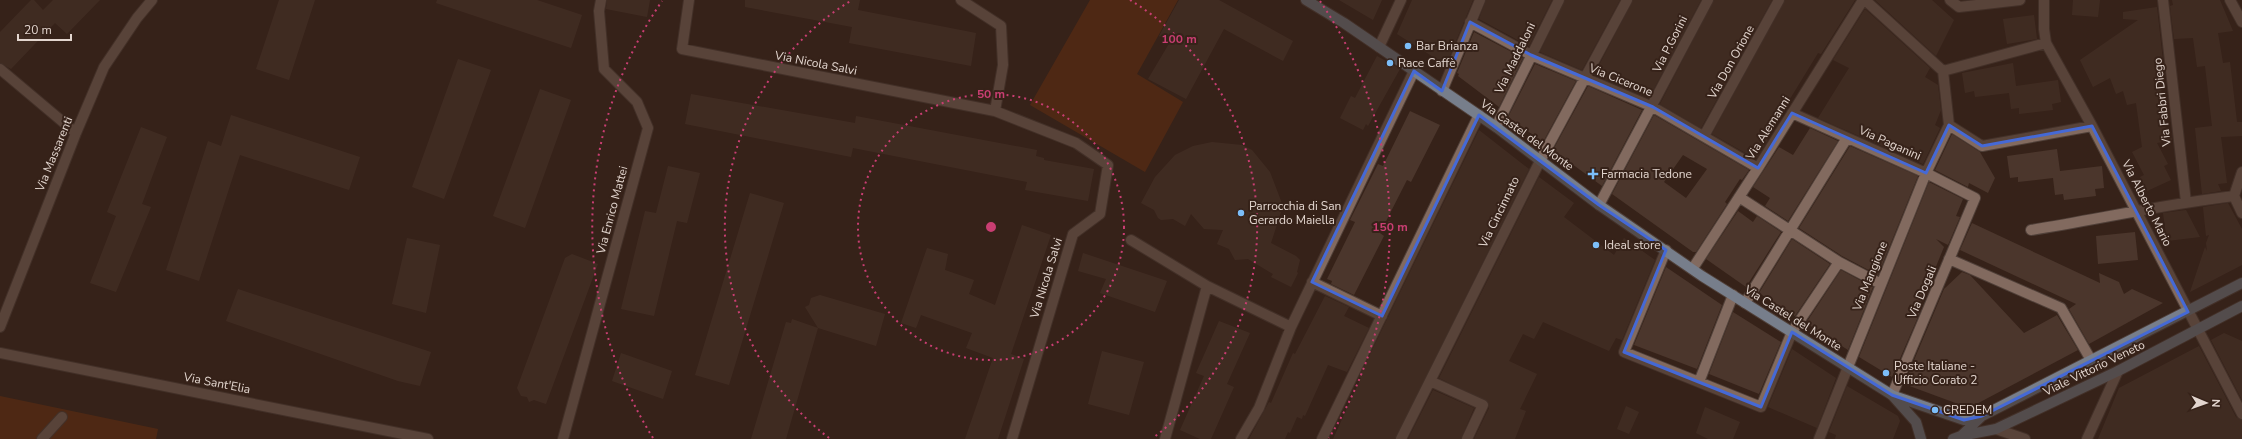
<svg xmlns="http://www.w3.org/2000/svg" width="2242" height="439" font-family="'Nunito Sans',sans-serif">
	<style>
		.green { fill: #6c300e }
		.building { fill: #4b362c; fill-rule: evenodd }
		.lines { fill: none; stroke-linecap: round; stroke-linejoin: round }
		.street-casing { stroke: #504039; stroke-width: 12 }
		.secondary-casing { stroke: #504039; stroke-width: 12 }
		.street { stroke: #826a5f; stroke-width: 10 }
		.secondary { stroke: #777e8b; stroke-width: 10 }
		.marked { fill: none; stroke: #4569d6; stroke-width: 3; stroke-linejoin: round }
		.ring { fill: none; stroke: #c93e72; stroke-width: 2; stroke-dasharray: 2 4 }
		.poi-dot { fill: #7cbef9; stroke: #362219; stroke-width: 1.5 }
		.labels { text-anchor: middle; stroke-width: 4; stroke-linejoin: round; paint-order: stroke }
		.street-label { font-size: 12px; fill: #e3d6cf; stroke: #362219 }
		.poi-label { font-size: 12px; fill: #e3d6cf; stroke: #362219; text-anchor: start }
		.centre { fill: #c93e72; stroke: #362219; stroke-width: 2 }
		.ring-label { font-size: 12px; text-anchor: middle; font-weight: bold; fill: #c93e72; stroke: #362219; stroke-width: 4; stroke-linejoin: round; paint-order: stroke }
	</style>
	<rect width="100%" height="100%" fill="#362219"/>
	<path class="green" d="M1090,0H1178L1137,74L1183,102L1145,172L1030,105Z
		M0,396L158,429L156,439H0Z"/>
	<path class="building" d="M31,0H34L43,10L53,0H100L67,34L55,23L11,69L0,63V32Z
		M279,0H315L289,80L256,69Z
		M437,0H537L582,15L571,48L436,3Z
		M607,0H650L647,17L606,9Z
		M745,0H860L858,10L976,33L971,66L849,43L852,27L745,7Z
		M1179,0H1219L1293,41L1283,61L1224,29L1186,99L1148,79L1170,42L1159,36Z
		M1339,0H1382L1373,20Z
		M1412,0H1473L1446,65L1397,34Z
		M1486,0H1552L1529,46L1479,19Z
		M1565,0H1620L1582,70L1540,52Z
		M1633,0H1701L1649,98L1594,75Z
		M1714,0H1772L1701,128L1660,104Z
		M1785,0H1855L1821,54L1818,53L1766,138L1768,140L1756,159L1712,134Z
		M1875,0H1932L1954,20L1936,56Z
		M2073,0H2100L2098,17L2072,15Z
		M2172,0H2220L2233,31L2218,33L2223,63L2230,62L2237,122H2242V136L2221,137L2227,183L2218,184L2221,191L2202,194L2195,128L2212,126L2205,66L2197,67L2193,38L2174,39L2170,6L2173,5Z
		M2157,7L2164,70L2159,71L2166,130L2171,131L2172,140L2157,143L2168,164L2164,166L2171,180L2147,191L2140,177L2144,175L2132,152L2142,147L2136,103L2127,105L2123,91L2116,94L2110,78L2093,87L2080,60L2138,20L2123,19V12Z
		M1865,9L1930,68L1925,77L1938,85L1941,110L1935,125L1940,128L1923,164L1818,118L1849,68L1833,60Z
		M2034,15L2037,39L2007,44L2003,19Z
		M1474,32L1523,58L1499,107L1458,76L1459,74L1457,73Z
		M1377,56L1400,69L1368,126L1366,124L1363,130L1340,118L1351,96L1355,98Z
		M458,59L491,70L444,199L412,187Z
		M2013,63L2016,86L2058,80L2061,102L2052,104L2053,110L2019,114V108L2011,109L2009,93L1975,97L1974,91L1965,93L1962,73Z
		M1535,64L1576,81L1543,142L1508,117Z
		M1588,86L1642,110L1602,186L1553,150Z
		M540,89L571,100L525,228L493,216Z
		M691,94L855,123L856,116L1037,150L1036,156L1044,158V160L1094,169L1088,201L1025,190L1027,182L853,148L851,157L685,124Z
		M1410,111L1440,125L1411,182L1407,180L1380,233L1384,236L1354,295L1331,284L1332,281L1327,279L1355,222L1350,220L1378,164L1383,166Z
		M231,115L360,157L349,190L240,155L199,281L166,270L208,141L221,146Z
		M1654,115L1749,170L1742,180L1740,179L1725,202L1727,204L1696,252H1693L1612,194ZM1683,155L1707,169L1686,198L1664,182Z
		M141,127L167,137L142,204L151,207L116,292L90,283L116,216L107,212Z
		M1810,128L1838,141L1788,221L1765,206L1770,198L1753,187L1779,147L1793,155Z
		M1479,130L1529,169L1395,439H1333L1361,378L1359,377Z
		M1952,134L1980,152L1995,178L1988,193L1969,183L1968,187L1935,170Z
		M1212,142L1242,145L1252,150L1270,172L1283,206L1271,243L1296,256L1300,260L1297,272L1298,273L1291,287L1271,277L1273,274L1248,259L1235,260L1229,249L1217,244L1223,230L1204,229L1191,214L1185,226L1173,219L1161,220L1158,218L1154,210L1141,203L1155,177L1175,155L1193,146Z
		M1850,146L1918,176L1878,275L1842,256L1799,228Z
		M2057,149L2060,171L2102,166L2104,188L2095,189L2096,196L2064,200L2063,194L2055,195L2053,178L2018,182V177L2010,178L2007,156Z
		M668,166L700,173L687,223L677,221L654,316L621,309L645,211L656,213Z
		M1539,177L1574,203L1564,217L1614,255L1624,238L1655,260L1622,340L1616,338L1609,351L1543,322L1534,339L1523,334L1509,361L1537,374L1520,409L1526,411L1515,439H1474L1489,408L1488,402L1439,378Z
		M1929,182L1963,199L1956,216L1960,217L1948,245L1936,239L1944,247L1917,313L1921,310L1892,377L1859,357Z
		M750,193L784,203L729,385L695,375Z
		M2228,203L2242,229V265L2190,292L2205,247L2207,251L2206,243L2209,235L2206,236L2203,207Z
		M2186,210L2200,237L2167,241L2163,213Z
		M1738,211L1753,222L1757,216L1781,232L1746,287L1706,259Z
		M1972,223L2100,283L2099,273L2119,282L2124,294L2132,289L2163,303L2089,344L2069,309L2076,304L1960,250Z
		M1022,225L1051,235L1011,354L1024,359L998,439H965L993,358L966,348L972,333L921,315L916,328L901,323L927,248L948,254L945,270L974,280L969,294L995,305Z
		M2135,232L2138,260L2098,264L2096,236Z
		M407,238L440,245L426,313L392,304Z
		M1792,239L1830,264L1795,316L1759,293Z
		M1083,253L1167,281L1155,312L1100,293L1106,279L1078,271Z
		M572,254L598,264L546,404L534,400L529,402L527,397L521,396L517,388L565,258Z
		M1666,267L1722,305L1697,369L1634,345Z
		M1841,270L1873,287L1848,350L1806,323Z
		M1962,272L1970,275L2024,333L2057,315L2078,350L1969,408L1904,384L1944,289Z
		M238,289L431,352L420,386L398,381L226,321Z
		M820,295L885,314L876,346L818,328L805,307L809,305L811,298Z
		M1325,296L1349,307L1344,316L1369,328L1347,372L1328,365L1305,416L1303,415L1302,419L1297,417L1290,433L1288,432L1285,439H1249L1269,402L1271,403L1293,353L1295,354Z
		M1733,312L1781,342L1759,394L1709,374Z
		M792,319L818,328L786,439H751L786,322L791,323Z
		M1219,321L1250,333L1227,384L1234,387L1211,439H1200L1180,430L1204,376L1196,373Z
		M2224,333L2242,341V400L2211,340Z
		M2199,346L2236,417L2242,420V439H2098L2119,388Z
		M1792,349L1836,378L1817,428L1768,407Z
		M1102,351L1144,362L1129,415L1088,404Z
		M621,353L672,371L663,399L612,381Z
		M1847,386L1898,416L1900,421L1893,439H1835L1836,435L1829,432Z
		M1433,390L1474,408L1461,439H1408Z
		M1626,406L1639,412L1629,434L1617,429Z
		M1705,407L1740,422L1733,439H1708L1696,433Z"/>
	<g class="lines">
		<defs>
			<path id="street" d="M689,0L682,49L995,111L1076,143L1108,165L1100,214L1073,234L1012,439
				M961,0L1001,26L1003,65L995,111
				M1865,0L1943,71
				M1950,0L1959,7L2020,0
				M2044,0V29L2046,43L2092,126L2242,414
				M2163,0L2186,202
				M2230,0L2242,22
				M1470,22L1531,55L1653,107L1758,168
				M2046,43L1943,71L1949,125L1982,146L2092,126
				M1379,47L1401,0
				M0,69L76,133
				M1442,91L1480,0
				M1792,113L1926,173L1975,198L1892,395
				M1496,127L1559,0
				M1704,136L1779,0
				M2242,172L2234,196L2242,213
				M1739,197L1839,262L1881,284
				M1599,205L1708,0
				M2031,230C2099,219 2166,204 2234,196
				M1131,240L1207,286
				M1666,250L1624,352L1761,407L1792,332L1839,262
				M1949,259L2061,308L2091,360
				M1693,268L1758,168L1863,0
				M1312,282L1382,316
				M1745,303L1847,138
				M0,327L76,133L104,67L137,18L152,0
				M0,353L428,439
				M1430,381L1483,405L1467,439
				M1699,382L1733,295
				M1996,429L2025,439
				M42,439L62,417
				M563,439L648,128L637,102L604,69L599,11L601,0
				M1165,439L1207,286L1291,327
				M1241,439L1259,408L1291,327L1414,71
				M1322,439L1479,115
				M1401,439L1541,159L1627,0
				M1819,439L1926,173L1949,125
				M2087,439L2118,371"/>
			<path id="secondary" d="M1306,0L1344,23L1496,127L1599,205L1702,276L1892,395L1916,422L1921,439
				M1894,396L1964,420L1982,416
				M1961,436L1982,416L2242,283
				M1953,439L1961,436L1996,429L2118,371L2242,306"/>
		</defs>
		<use href="#street" class="street-casing"/>
		<use href="#secondary" class="secondary-casing"/>
		<use href="#street" class="street"/>
		<use href="#secondary" class="secondary"/>
	</g>
	<path d="M0 0H2242V439H0ZM1470,22L1531,55L1653,107L1758,168L1792,113L1926,173L1949,125L1982,146L2092,126L2188,312L1982,416L1964,420L1892,395L1792,332L1761,407L1624,352L1666,250L1599,205L1479,115L1382,316L1312,282L1414,71L1442,91Z" fill="#362219" fill-opacity=".55" fill-rule="evenodd"/>
	<path class="marked" d="M1470,22L1531,55L1653,107L1758,168L1792,113L1926,173L1949,125L1982,146L2092,126L2188,312L1982,416L1964,420L1892,395L1792,332L1761,407L1624,352L1666,250L1599,205L1479,115L1382,316L1312,282L1414,71L1442,91Z"/>
	<g class="ring">
		<circle cx="991" cy="227" r="133"/>
		<path d="M829 438A266 266 0 0 1 852 0M1130 0A266 266 0 0 1 1153 438"/>
		<path d="M653 438A399 399 0 0 1 662 1M1320 1A399 399 0 0 1 1329 438"/>
	</g>
	<g class="poi-dot">
		<circle cx="1408" cy="46" r="4"/>
		<circle cx="1390" cy="63" r="4"/>
		<path d="M1591 168h4v4h4v4h-4v4h-4v-4h-4v-4h4z"/>
		<circle cx="1241" cy="213" r="4"/>
		<circle cx="1596" cy="245" r="4"/>
		<circle cx="1886" cy="373" r="4"/>
		<circle cx="1935" cy="410" r="4"/>
	</g>
	<g class="labels">
		<g class="street-label">
			<text transform="translate(1670 44) rotate(-63)" y="4">Via P.Gorini</text>
			<text transform="translate(1515 58) rotate(-64)" y="4">Via Maddaloni</text>
			<text transform="translate(1731 62) rotate(-61)" y="4">Via Don Orione</text>
			<text transform="translate(816 63) rotate(11)" y="4">Via Nicola Salvi</text>
			<text transform="translate(1621 80) rotate(22)" y="4">Via Cicerone</text>
			<text transform="translate(2162 102) rotate(-96)" y="4">Via Fabbri Diego</text>
			<text transform="translate(1768 128) rotate(-58)" y="4">Via Alemanni</text>
			<text transform="translate(1527 135) rotate(36)" y="4">Via Castel del Monte</text>
			<text transform="translate(1890 143) rotate(24)" y="4">Via Paganini</text>
			<text transform="translate(54 154) rotate(-68)" y="4">Via Massarenti</text>
			<text transform="translate(2147 203) rotate(63)" y="4">Via Alberto Mario</text>
			<text transform="translate(612 210) rotate(-75)" y="4">Via Enrico Mattei</text>
			<text transform="translate(1499 212) rotate(-64)" y="4">Via Cincinnato</text>
			<text transform="translate(1870 276) rotate(-68)" y="4">Via Mangione</text>
			<text transform="translate(1046 278) rotate(-73)" y="4">Via Nicola Salvi</text>
			<text transform="translate(1922 292) rotate(-67)" y="4">Via Dogali</text>
			<text transform="translate(1793 318) rotate(32)" y="4">Via Castel del Monte</text>
			<text transform="translate(2094 368) rotate(-26)" y="4">Viale Vittorio Veneto</text>
			<text transform="translate(217 383) rotate(11)" y="4">Via Sant'Elia</text>
		</g>
		<g class="poi-label">
			<text x="1416" y="50">Bar Brianza</text>
			<text x="1398" y="67">Race Caffè</text>
			<text x="1601" y="178">Farmacia Tedone</text>
			<text x="1249" y="210">Parrocchia di San<tspan x="1249" dy="14">Gerardo Maiella</tspan></text>
			<text x="1604" y="249">Ideal store</text>
			<text x="1894" y="370">Poste Italiane -<tspan x="1894" dy="14">Ufficio Corato 2</tspan></text>
			<text x="1943" y="414">CREDEM</text>
		</g>
	</g>
	<circle cx="991" cy="227" r="6" class="centre"/>
	<g class="ring-label">
		<text x="1179" y="43">100 m</text>
		<text x="991" y="98">50 m</text>
		<text x="1390" y="231">150 m</text>
	</g>
	<g transform="translate(2206 403) rotate(92)" stroke="#362219" stroke-width="3" paint-order="stroke">
	<path d="M0-3L7 15L0 10L-7 15Z" fill="#e3d6cf"/>
	<text y="-6" font-size="11" font-weight="bold" text-anchor="middle" fill="#e3d6cf">N</text>
	</g>
	<path d="M18 34v6h53v-6" fill="none" stroke="#e3d6cf" stroke-width="2"/>
	<text x="24" y="34" font-size="12" fill="#e3d6cf" stroke="#362219" stroke-width="3" paint-order="stroke">20 m</text>
</svg>
